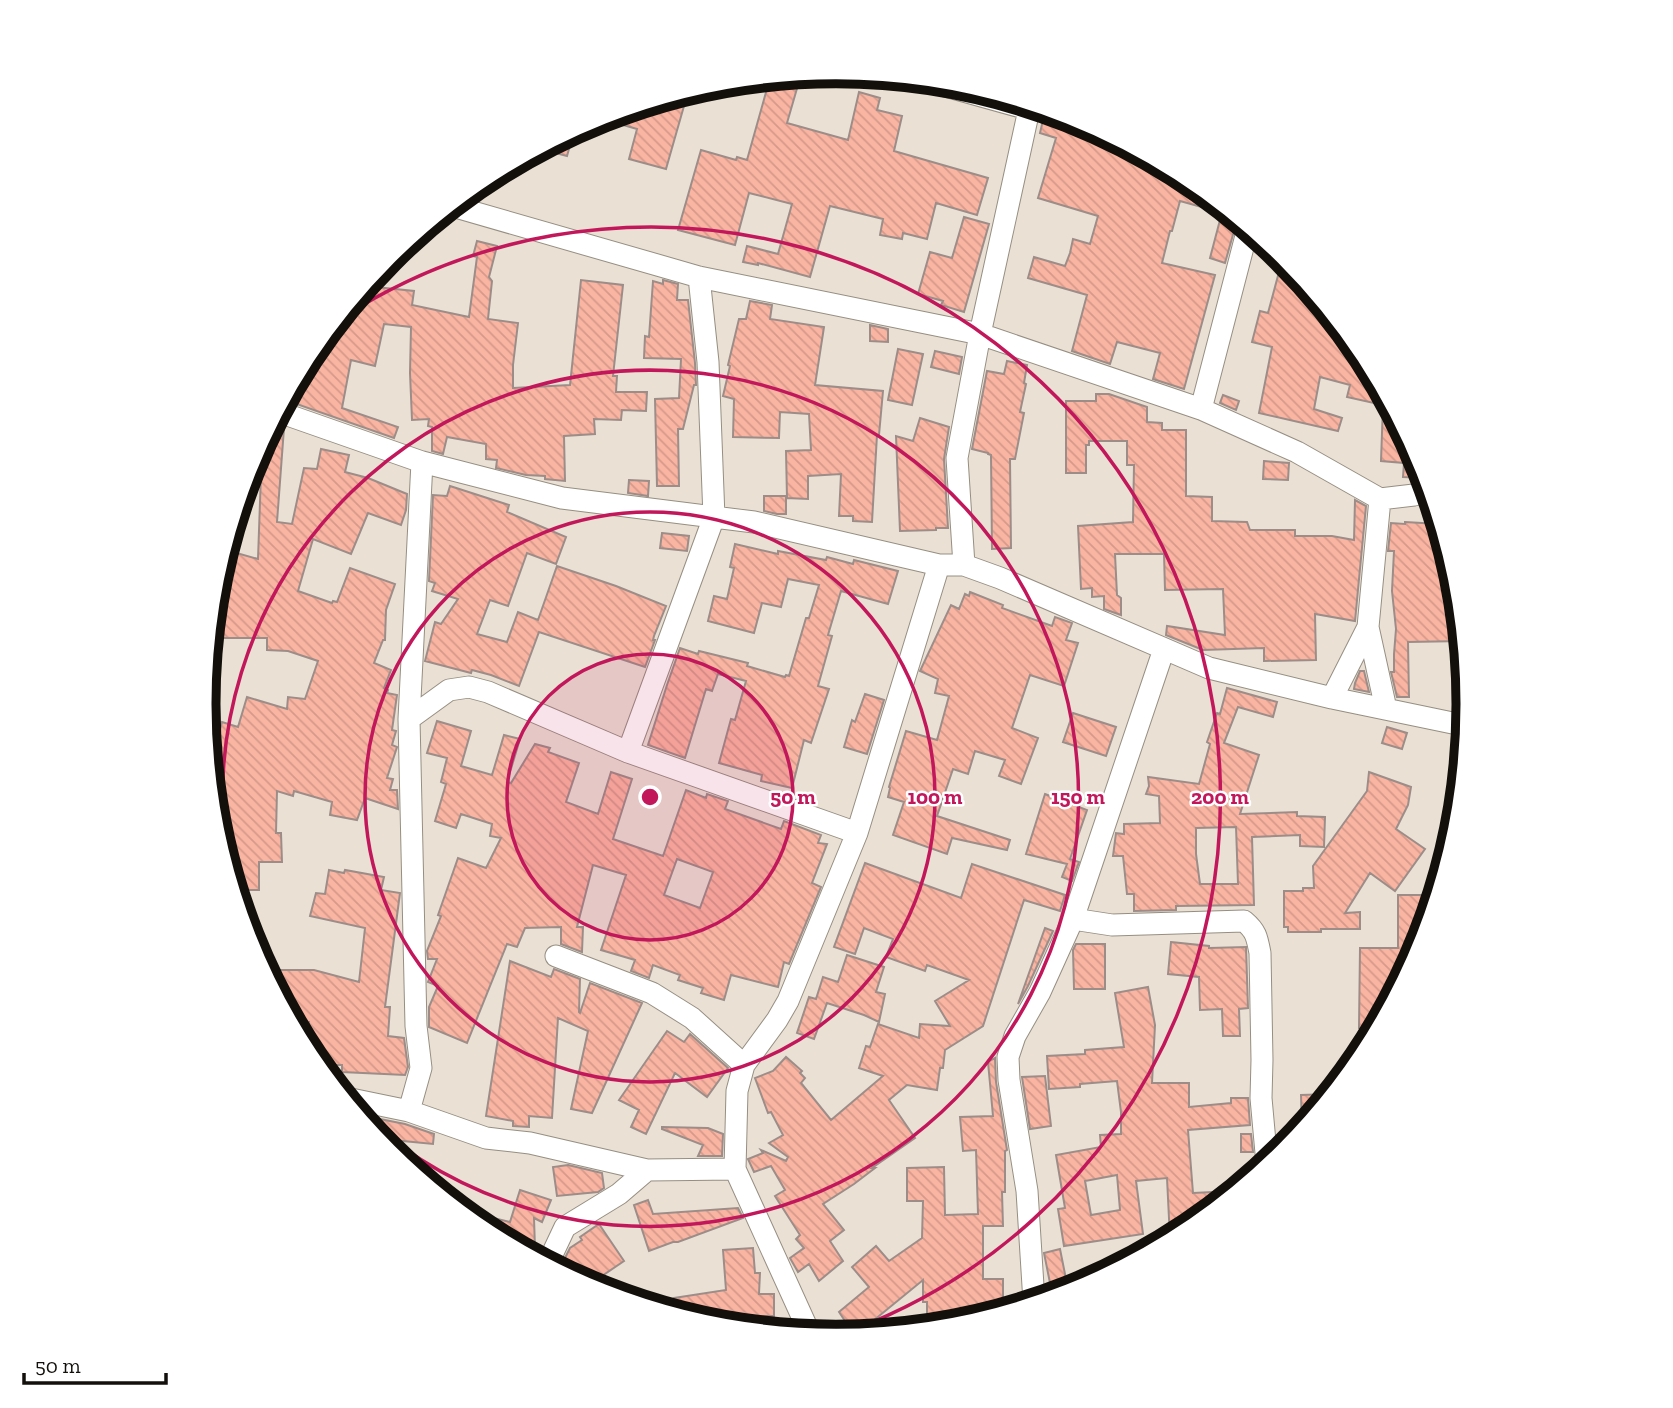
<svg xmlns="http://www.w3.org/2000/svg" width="1673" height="1408" font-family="'Zilla Slab',serif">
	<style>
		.building { fill: url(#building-back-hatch); stroke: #9c8d89; stroke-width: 2; fill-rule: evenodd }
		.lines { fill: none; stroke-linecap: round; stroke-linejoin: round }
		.minor-casing { stroke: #968e82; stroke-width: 23 }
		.minor { stroke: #fff; stroke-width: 21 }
		.ring { fill: none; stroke: #c2185b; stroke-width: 3.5 }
		.rim { fill: none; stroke: #13100c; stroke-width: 9 }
		.centre { fill: #c2185b; stroke: #fff; stroke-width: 3.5 }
		.ring-label { font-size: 21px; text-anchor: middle; font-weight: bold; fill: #c2185b; stroke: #fff; stroke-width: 5; stroke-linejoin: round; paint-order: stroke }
	</style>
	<defs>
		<pattern id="building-back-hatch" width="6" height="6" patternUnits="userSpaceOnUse" patternTransform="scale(1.75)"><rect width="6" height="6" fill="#fab4a2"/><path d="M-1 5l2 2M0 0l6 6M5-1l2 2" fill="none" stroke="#d59a8a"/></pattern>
	</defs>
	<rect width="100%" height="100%" fill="#eae1d4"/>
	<path class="building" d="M770,78L798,85L787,123L848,140L859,92L880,98L877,110L902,116L894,151L988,178L977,215L936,203L927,239L903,233L902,239L880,235L883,219L830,206L810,277L758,263V265L743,262L747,246L778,254L792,204L749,193L735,245L678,230L701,150L736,160L737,157L747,160Z
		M662,99L684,106L666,169L629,159L637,129L599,118Z
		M1043,120L1098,133V136L1124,144L1188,179L1234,216L1180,201L1172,231H1170L1162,263L1215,275L1184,389L1153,379L1160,353L1117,342L1110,364L1072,351L1087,295L1028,278L1034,257L1065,266L1070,253L1073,239L1090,244L1098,216L1038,198L1056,138L1040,133Z
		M574,131L567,156L540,149L560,138Z
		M964,217L989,224L964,312L941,305L943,301L918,294L930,252L952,258Z
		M1220,220L1236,224L1225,263L1210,258Z
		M477,241L497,246L489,277L492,281L488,319L518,323L513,365V388L570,385L581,280L623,285L613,376H617L616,392H647L646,411L622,410L621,420L594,419L595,434L564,436L565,481L545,479V476L526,475L496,468L497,460L486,459V444L447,437L443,454L432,451V427L428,426L429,419L412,420L410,373L411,327L384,324L375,366L351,360L342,408L398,427L394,438L285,400L311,352L366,286L414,291L412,305L469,317L477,257L473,256Z
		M1283,257L1362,353L1421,462L1426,478L1403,477L1404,463L1381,461L1383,405L1347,397L1350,385L1320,377L1314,409L1342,418L1338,431L1259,413L1272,347L1252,342L1260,311L1268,313Z
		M663,280L678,284L677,300H688L695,363L696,385H694L683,429H678L679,486H657L655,399L679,398L681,359L644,358L645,336L649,337L653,281L663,284Z
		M750,301L772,305L770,319L824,327L815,385L883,391L879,435H877L872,522L853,521V516H839L841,474L808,476V499L787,498L786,451L811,450L809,414L780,412L779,438L733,437L734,399L723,396L730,366L728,365L739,319H746Z
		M870,325L888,329V342L870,341Z
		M898,349L923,354L912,405L888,400Z
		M935,351L962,357L959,374L931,367Z
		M1007,361L1027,365L1024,383L1026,384L1020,412L1024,413L1015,459H1010L1011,548L992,549L991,455L988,454V453L972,449L987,371L1004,374Z
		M1096,394H1109L1147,407V422L1162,423V430H1186V496L1212,497V521L1247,522L1250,530H1295V536H1332L1354,540L1355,500L1366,506L1355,621L1315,614L1316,660L1264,661V648L1203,650L1166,635L1167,626L1225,635L1223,589L1165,590L1164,554H1115L1117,595L1121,598V615L1104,609V596L1092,597V588L1081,589L1078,526L1133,522L1134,465H1127V441H1089V445H1086V473H1066V401H1096Z
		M1223,395L1239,401L1236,410L1220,403Z
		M920,418L949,427L944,459L948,528H936V530L900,531L896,436L913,441Z
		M273,423L284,428L277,522L292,524L304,468L317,469L321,449L349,455L345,472L368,478L407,494L406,510L401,525L368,513L351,554L313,539L298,591L332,603L333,601L337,602L350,568L395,584L386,610L385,640H383L374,663L391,670L384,688L388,690L387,693L397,695L392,730L396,731L392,745L397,747L387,778L393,779L390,790H397L398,809L365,798L357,820L330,815L332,802L294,791L293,796L277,791L276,833H281L282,862H259V890H235L216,827L210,765L222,722L238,727L247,697L287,709L288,697L305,699L318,661L288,651L267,650V638H220V616H215L216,580L226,550L258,559L262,445Z
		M1264,461L1289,463L1288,480L1263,479Z
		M629,480L649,481L648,496L628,493Z
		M450,486L509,505L507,512L566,537L556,564L527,553L508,606L490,600L477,634L507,642L518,612L538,620L557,566L616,586L666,606L654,636L653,640H655L645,667L539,632L519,686L491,675L472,670L471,673L425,661L435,622L441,624L458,599L432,591L435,583L429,581L433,495L447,496Z
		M764,496H786V514H777L764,511Z
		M1405,522L1439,524L1456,579H1449V618H1460L1463,641L1408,642L1409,697H1397L1391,672H1394V654L1396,629L1392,591L1394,551H1388L1391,523L1405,524Z
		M662,533L689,536L687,551L660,548Z
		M735,544L778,554V551L826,560L827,557L853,564L854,560L898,571L888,604L841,591L828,635L832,636L818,686L829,689L811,743L804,740L792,788L761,781L762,775L719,763L731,719L735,720L746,681L718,674L712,691L706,689L685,758L648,745L667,685L680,648L698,654L699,651L748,663L747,666L785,677L786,675L789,676L806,618H809L819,585L788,579L781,607L762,603L754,633L708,621L714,596L727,599L734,568L730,567Z
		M970,592L1003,605L1002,608L1052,626L1055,617L1072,623L1066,640L1078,643L1064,686L1030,675L1012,728L1038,738L1021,784L999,776L1005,760L975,751L968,774L953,769L937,816L1010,840L1007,850L952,838L947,854L893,835L904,802L888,797L890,788L889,787L906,731L937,740L949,696L935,693L938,679L920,671L951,605L959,609L965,594L969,596Z
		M1360,671H1364L1369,692L1354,689L1355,683Z
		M1227,688L1277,702L1273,717L1238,707L1224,743L1259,755L1240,814L1297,812V816L1325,817L1324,847L1300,846V835L1252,837L1254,905L1176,906V910L1134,911V894H1127L1123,856H1113L1116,833L1124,834V824L1160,823L1159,796L1146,794L1149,786L1148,777L1199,784L1210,744L1207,742L1217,713L1220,714ZM1236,827L1238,884H1200L1196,854V828Z
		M865,694L884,700L867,754L844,747L852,720L855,722Z
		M1073,713L1116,727L1106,756L1063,742Z
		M437,721L471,731L461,766L492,775L504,735L520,739L507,782L511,783L535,744L550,748L548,752L579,763L566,802L598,814L611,772L632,779L613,839L663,856L686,790L706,798L707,794L728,801L725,809L781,829L784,821L821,835L818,843L827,844L812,883L821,887L789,964L784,962L778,987L731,975L724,1000L701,993L703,988L678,980L680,975L653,965L649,978L631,971L635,960L601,950L626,875L593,865L577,927H583L582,952L561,944V927L525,928L517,947L507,944L467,1043L429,1027V1007L438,986L428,982L437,959H428L427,951L441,916L438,915L458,858L486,868L501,838L490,836L492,824L461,814L456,828L435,821L446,784L441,782L447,758L427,753ZM677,859L713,872L700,908L664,895Z
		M1387,727L1407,733L1402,749L1382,743Z
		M1369,772L1411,787L1408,805L1396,829L1425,849L1395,891L1370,873L1345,913L1360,912V929H1321V932H1288V927H1284V891H1303V888H1314L1313,866L1367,791Z
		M1045,794L1087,810L1070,859L1079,862L1072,881L1062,877L1067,864L1026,854Z
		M865,863L961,898L972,864L1065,895L1060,911L1024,900L983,1026L945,1050L943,1068H940L937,1090L907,1085L889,1100L915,1138L872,1168H875L854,1184L823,1204L844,1230L830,1241L843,1261L819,1281L809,1264L798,1272L790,1258L804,1248L796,1239L800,1235L775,1196L785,1190L771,1166L754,1172L748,1159L763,1153L761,1150L786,1161L788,1157L769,1143L783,1135L771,1112L768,1113L755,1078L773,1071L786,1057L802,1071L800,1073L805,1078L801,1083L831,1120L883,1076L859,1068L866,1046L870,1047L878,1024L919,1038L920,1024L950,1026L935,1001L969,980L927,965L925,971L886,957L893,939L864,928L855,954L834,947Z
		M329,870L344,873L345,870L384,877L381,890L400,893L385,1007H390L388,1036L404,1038L408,1067L405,1075L342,1072V1065H319L309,1052V1022H293L265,970H314L359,982L365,928L310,916L316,893L325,894Z
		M1398,895H1436L1420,946L1376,1028H1359L1360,948H1398Z
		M1045,928L1053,931L1028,986L1018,1004Z
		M1171,942L1209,946V948L1246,947L1248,1008L1239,1009L1240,1036H1223L1222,1009L1200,1010L1199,977L1168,974Z
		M1076,944H1105V989H1074L1073,950Z
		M847,955L884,967L876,992L885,994L879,1022L864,1015L827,1003L814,1039L797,1033L809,997L816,999L823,977L838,982Z
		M510,961L551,977L554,969L580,979L579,1012L580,1013L590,983L642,1003L592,1113L571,1109L588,1031L558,1018L552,1118L529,1116V1127L513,1126V1121L486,1116Z
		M1148,987L1155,1025L1152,1083H1189V1107L1231,1103V1098H1248L1250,1125L1188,1130L1193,1193L1235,1191L1187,1230L1170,1239L1167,1178L1136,1181L1143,1234L1064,1246L1058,1209L1065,1208L1056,1155L1101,1147L1100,1135L1121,1134V1112L1117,1081L1080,1084V1087L1049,1089L1047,1056L1085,1054V1050L1124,1047L1115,993ZM1117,1175L1120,1210L1091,1215L1085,1181Z
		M667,1031L684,1042L690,1034L728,1068L707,1097L675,1073L646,1134L631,1127L639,1110L619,1100Z
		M995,1058L996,1082L1007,1150L1005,1151V1192H1002L1003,1226H983V1279H1003V1301H1001L1000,1312L959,1324L927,1327V1302H923V1280L857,1334L848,1335L840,1325L845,1321L839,1312L869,1287L852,1267L876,1246L889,1261L922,1238L923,1201H907V1168L944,1167L945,1215L978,1214L976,1150L963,1151L960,1117L993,1116L988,1062Z
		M1045,1076L1051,1126L1030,1129L1022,1077Z
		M1330,1094L1317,1110L1302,1129L1301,1095Z
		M360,1115L405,1124L434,1134L433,1144L393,1140V1137L375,1134Z
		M662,1127L708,1128L723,1134L722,1156H698L703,1145L662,1129Z
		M1241,1134H1251L1253,1152H1241Z
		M568,1165L602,1173L604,1188L598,1192L557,1196L553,1167Z
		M520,1190L551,1200L542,1222L534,1218L535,1248H520L485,1229L461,1210L510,1222Z
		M648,1200L653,1214L738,1208L743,1218L678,1242H673L649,1251L634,1205Z
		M599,1224L624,1261L599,1278L607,1292L594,1288L565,1272L561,1266L570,1248L582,1240L580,1237Z
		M753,1248L755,1273H760L759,1294H774V1316H715L718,1324L659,1308L674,1298L726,1290L723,1250Z
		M1060,1249L1066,1279L1050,1283L1044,1253Z"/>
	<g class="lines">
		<defs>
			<path id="minor" d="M927,81L1028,109
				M452,206L699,277L980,334L1201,409L1297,452L1380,499
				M1201,409L1248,228
				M279,412L422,462L562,498L754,522L939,565H964L1000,578L1209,668L1332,698L1467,726
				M964,565L957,458L980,334L1030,105
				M1332,698L1368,627
				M1386,709L1368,627L1380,499L1414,495L1429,491
				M409,719L449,690L469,687L488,692L628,752L857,833
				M628,752L714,517L708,362L699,277
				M1073,919L1112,925L1244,921C1256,931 1257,937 1260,953L1262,1060L1261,1098L1267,1164
				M556,956L652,993L692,1018L744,1065
				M346,1098L409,1111L486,1138L530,1143L647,1170L735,1169
				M409,1111L421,1068L416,1026L409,719L422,462
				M548,1263L565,1227L619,1194L647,1170
				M1034,1302L1027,1191L1009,1080L1008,1057L1015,1036L1040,992L1073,919L1164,649
				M810,1334L735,1169L737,1091L744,1065L777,1020L788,1001L857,833L939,565"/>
		</defs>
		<use href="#minor" class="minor-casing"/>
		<use href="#minor" class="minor"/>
	</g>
	<circle cx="650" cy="797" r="143" fill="#c2185b" fill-opacity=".12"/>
	<g class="ring">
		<circle cx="650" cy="797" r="143"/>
		<circle cx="650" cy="797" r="285"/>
		<path d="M227 860A428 428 0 1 1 347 1100"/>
		<path d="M340 319A570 570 0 1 1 836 1336"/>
	</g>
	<path d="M0 0H1673V1408H0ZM216 704a620 620 0 1 1 1240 0a620 620 0 1 1-1240 0Z" fill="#fff" fill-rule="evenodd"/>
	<path class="rim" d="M216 704a620 620 0 1 1 1240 0a620 620 0 1 1-1240 0Z"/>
	<circle cx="650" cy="797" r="10" class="centre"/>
	<g class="ring-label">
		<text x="793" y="804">50 m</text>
		<text x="935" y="804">100 m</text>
		<text x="1078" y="804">150 m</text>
		<text x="1220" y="804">200 m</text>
	</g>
	<path d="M24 1373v10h142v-10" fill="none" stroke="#13100c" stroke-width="3.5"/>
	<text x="35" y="1373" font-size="21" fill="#13100c" stroke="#ffffff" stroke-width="5" paint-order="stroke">50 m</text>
</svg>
